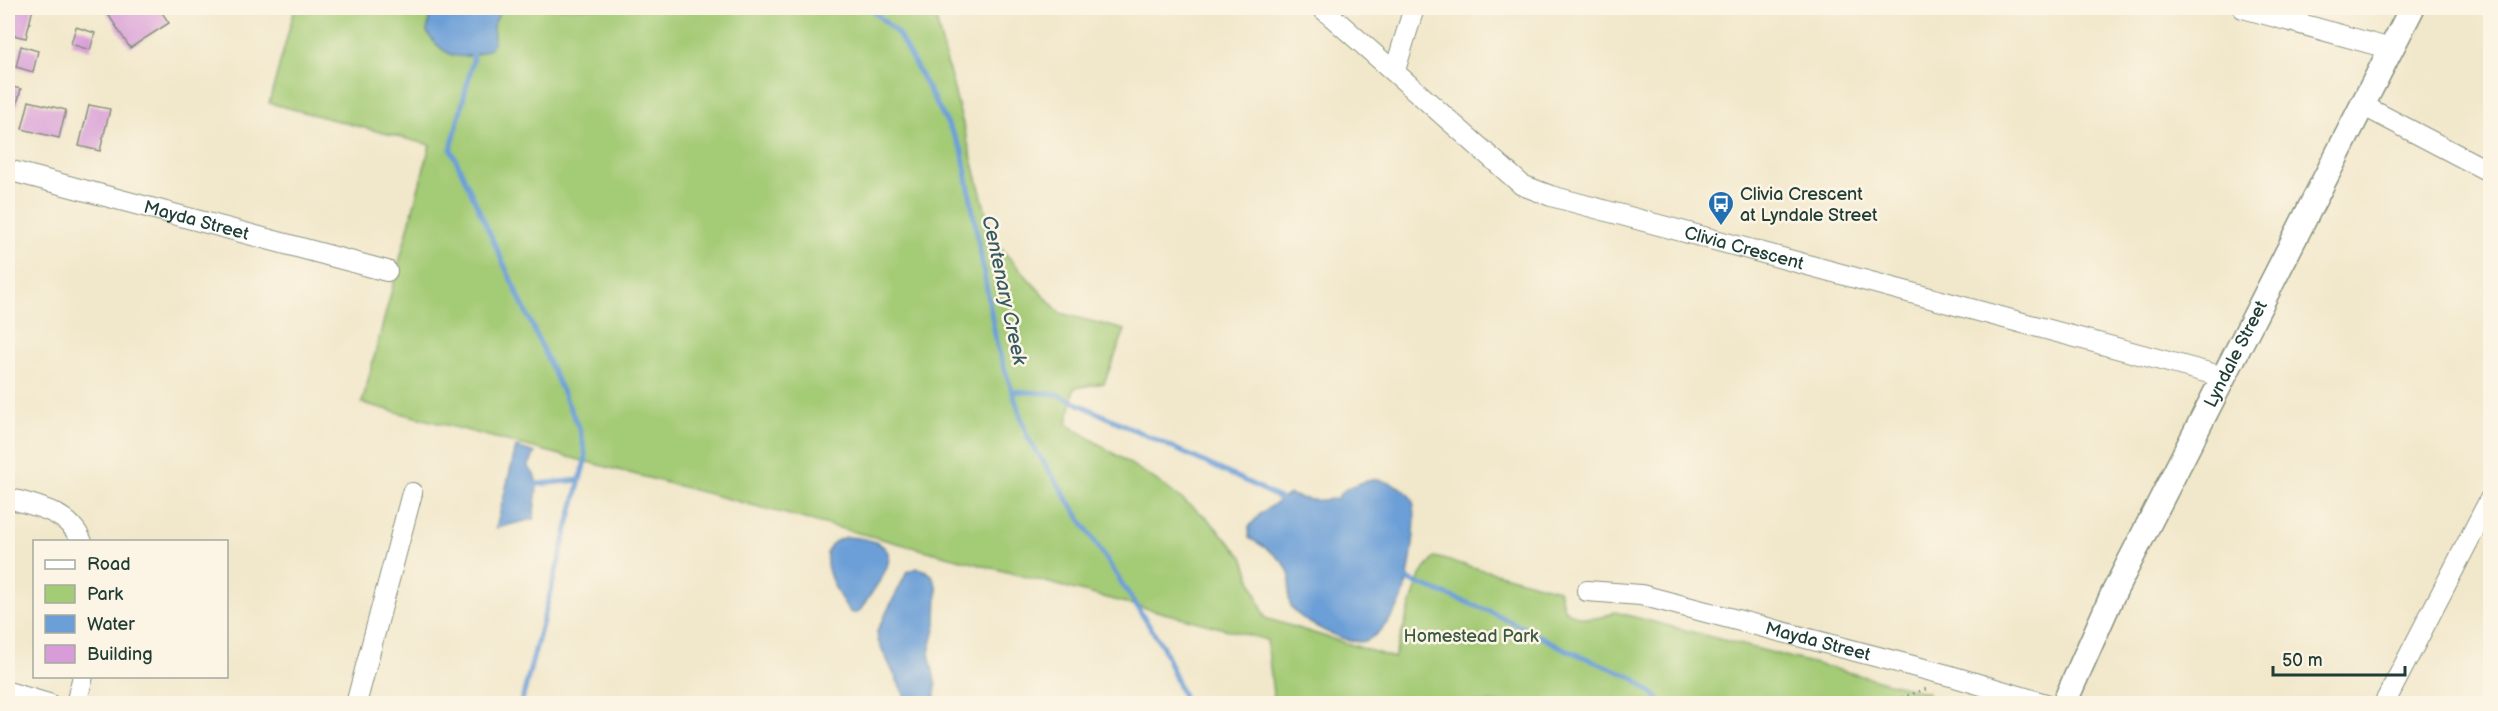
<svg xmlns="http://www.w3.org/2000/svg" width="2498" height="711" font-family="'Balsamiq Sans',sans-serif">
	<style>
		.green { fill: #a4cb76; stroke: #628455; stroke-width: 1.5 }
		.water { fill: #6c9fd7; stroke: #466e86; stroke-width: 1.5 }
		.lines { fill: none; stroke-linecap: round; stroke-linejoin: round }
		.stream { stroke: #6c9fd7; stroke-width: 5 }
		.building { fill: #d89cd8 }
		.minor-casing { stroke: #88927f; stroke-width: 22 }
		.tertiary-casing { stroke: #88927f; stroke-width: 27 }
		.path { stroke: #88927f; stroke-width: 3; stroke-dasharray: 1.5 4.5; stroke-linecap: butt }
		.minor { stroke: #fff; stroke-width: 20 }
		.tertiary { stroke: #fff; stroke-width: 24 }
		.labels { text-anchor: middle; stroke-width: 5; stroke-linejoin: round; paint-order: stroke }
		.poi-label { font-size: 18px; fill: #1f3d34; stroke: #fcf5e5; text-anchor: start }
		.street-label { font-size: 18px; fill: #1f3d34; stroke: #fcf5e5 }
		.park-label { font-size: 18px; fill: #3a5941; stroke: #fcf5e5 }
		.water-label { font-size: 20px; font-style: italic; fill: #365a65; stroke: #fcf5e5 }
	</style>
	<rect width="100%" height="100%" fill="#fcf5e5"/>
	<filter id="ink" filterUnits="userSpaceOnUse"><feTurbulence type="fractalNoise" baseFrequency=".0167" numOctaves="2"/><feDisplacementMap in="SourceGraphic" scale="12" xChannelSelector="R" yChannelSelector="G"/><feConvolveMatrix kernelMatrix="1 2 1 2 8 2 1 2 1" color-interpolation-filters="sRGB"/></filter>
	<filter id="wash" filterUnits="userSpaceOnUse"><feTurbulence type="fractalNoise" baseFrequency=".008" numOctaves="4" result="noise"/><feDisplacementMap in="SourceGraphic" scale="24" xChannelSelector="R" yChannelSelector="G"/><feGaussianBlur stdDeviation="1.35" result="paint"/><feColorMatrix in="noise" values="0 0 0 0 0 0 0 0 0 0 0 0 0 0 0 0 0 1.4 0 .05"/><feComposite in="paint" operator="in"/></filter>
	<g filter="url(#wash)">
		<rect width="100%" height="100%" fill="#f1e7ca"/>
		<path class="green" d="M295,8H436L430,15L427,32L436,44L452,55L494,41L493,26L502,8H935L938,28L993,240L1060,313L1125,330L1104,383L1074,388L1067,424L1156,480L1206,517L1243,557L1265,618L1394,658L1420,575L1435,557L1559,590L1564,609C1582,621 1596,621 1615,612L1928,693L1925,703H1274L1267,640L362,403L430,145L269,103Z"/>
		<path class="water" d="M436,8H502L493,26L494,41L490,49C462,62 445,59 427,32L430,14Z
			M516,447L535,453L528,467C544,481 533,500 534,519L496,528Z
			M1376,479C1390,483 1402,485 1411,498C1421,512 1408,585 1401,601C1395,614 1379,636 1365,641C1349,646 1303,622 1293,609C1286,600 1290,588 1290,578C1289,561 1262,545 1249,538V527L1260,514L1289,494C1305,501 1319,501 1336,499C1346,485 1359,483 1376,479Z
			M847,537C915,541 885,572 861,609L857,613H851C840,599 815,559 833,543C837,540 843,538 847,537Z
			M916,568L924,570L932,575L937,588L936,625L929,653L936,686L934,703H908L878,641L877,631L907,572Z"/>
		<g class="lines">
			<path class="stream" d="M870,8L898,34L962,150L997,346L1028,438L1163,647L1186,704
				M473,52V60L451,149L580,430L586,457L521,704
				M1012,391L1057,394L1258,487L1288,503
				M534,488L538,484L580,480
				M1401,577L1489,611L1567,650L1632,677L1658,698L1662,704"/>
		</g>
		<g id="blocks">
			<path class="building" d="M8,8H33L26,38L8,34Z
				M104,8H159L169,23L130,48Z
				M76,27L95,33L90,50L71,44Z
				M21,46L38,51L33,72L16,67Z
				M8,86L21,89L11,127L8,126Z
				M29,101L66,110L59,138L22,129Z
				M89,105L110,109L100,151L79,146Z"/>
		</g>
	</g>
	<g filter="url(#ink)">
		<use href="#blocks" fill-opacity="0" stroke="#88927f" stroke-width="1.5"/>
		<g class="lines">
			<defs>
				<g id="minor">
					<path id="s1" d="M1322,8L1522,185L1551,196L2224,377"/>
					<path d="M2243,8L2391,49"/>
					<path d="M1395,70L1414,8"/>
					<path d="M2362,105L2490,172"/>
					<path id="s2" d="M8,170L387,271"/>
					<path d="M8,498C36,506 69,511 82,542"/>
					<path id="s3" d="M1587,591L1641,595L1951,676L2046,704"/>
					<path d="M8,692L49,704"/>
					<path d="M76,704L83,676"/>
					<path d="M356,704L412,493"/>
					<path d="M2384,704L2490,499"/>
				</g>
				<g id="tertiary">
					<path id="s4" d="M2064,704L2112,596L2412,8"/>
				</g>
			</defs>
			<use href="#minor" class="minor-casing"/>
			<use href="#tertiary" class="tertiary-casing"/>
			<path class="path" d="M1885,704L1926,689"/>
			<use href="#minor" class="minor"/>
			<use href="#tertiary" class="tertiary"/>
		</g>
	</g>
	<defs>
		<symbol id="bus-pin" viewBox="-11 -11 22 30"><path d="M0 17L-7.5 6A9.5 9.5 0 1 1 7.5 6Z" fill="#1f6fb2" stroke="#fcf5e5"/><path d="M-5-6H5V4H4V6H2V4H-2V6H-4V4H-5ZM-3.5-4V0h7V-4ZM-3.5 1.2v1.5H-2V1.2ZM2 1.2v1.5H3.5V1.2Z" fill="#fff"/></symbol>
	</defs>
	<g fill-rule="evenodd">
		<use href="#bus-pin" x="1706" y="189" width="30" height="40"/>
	</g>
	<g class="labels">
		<g class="poi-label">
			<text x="1740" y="200">Clivia Crescent<tspan x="1740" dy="21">at Lyndale Street</tspan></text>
		</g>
		<g class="street-label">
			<text dy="6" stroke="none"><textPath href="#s2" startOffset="195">Mayda Street</textPath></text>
			<text dy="6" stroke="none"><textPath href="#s1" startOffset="498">Clivia Crescent</textPath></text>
			<text dy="6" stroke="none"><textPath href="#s4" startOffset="390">Lyndale Street</textPath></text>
			<text dy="6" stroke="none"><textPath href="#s3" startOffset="237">Mayda Street</textPath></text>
		</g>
		<g class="park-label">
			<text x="1471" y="642">Homestead Park</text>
		</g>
		<g class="water-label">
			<text transform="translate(1005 290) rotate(78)" y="7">Centenary Creek</text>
		</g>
	</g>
	<rect width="2498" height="711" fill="none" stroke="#fcf5e5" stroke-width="30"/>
	<rect x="33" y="540" width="195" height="138" fill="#fcf5e5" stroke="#a4ab9e" stroke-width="1.5"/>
	<rect x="45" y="560" width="30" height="9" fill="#ffffff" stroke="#a4ab9e" stroke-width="1.5"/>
	<text x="87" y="570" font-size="18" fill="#1f3d34">Road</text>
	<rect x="45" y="585" width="30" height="18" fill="#a4cb76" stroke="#a4ab9e" stroke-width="1.5"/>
	<text x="87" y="600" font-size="18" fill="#1f3d34">Park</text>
	<rect x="45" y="615" width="30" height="18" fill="#6c9fd7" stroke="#a4ab9e" stroke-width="1.5"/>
	<text x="87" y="630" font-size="18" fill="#1f3d34">Water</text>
	<rect x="45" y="645" width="30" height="18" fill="#d89cd8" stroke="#a4ab9e" stroke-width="1.5"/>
	<text x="87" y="660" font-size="18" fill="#1f3d34">Building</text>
	<path d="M2273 666v9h132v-9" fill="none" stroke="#1f3d34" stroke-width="3"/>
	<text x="2282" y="666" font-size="18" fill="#1f3d34" stroke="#fcf5e5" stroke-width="4.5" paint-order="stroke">50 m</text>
</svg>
